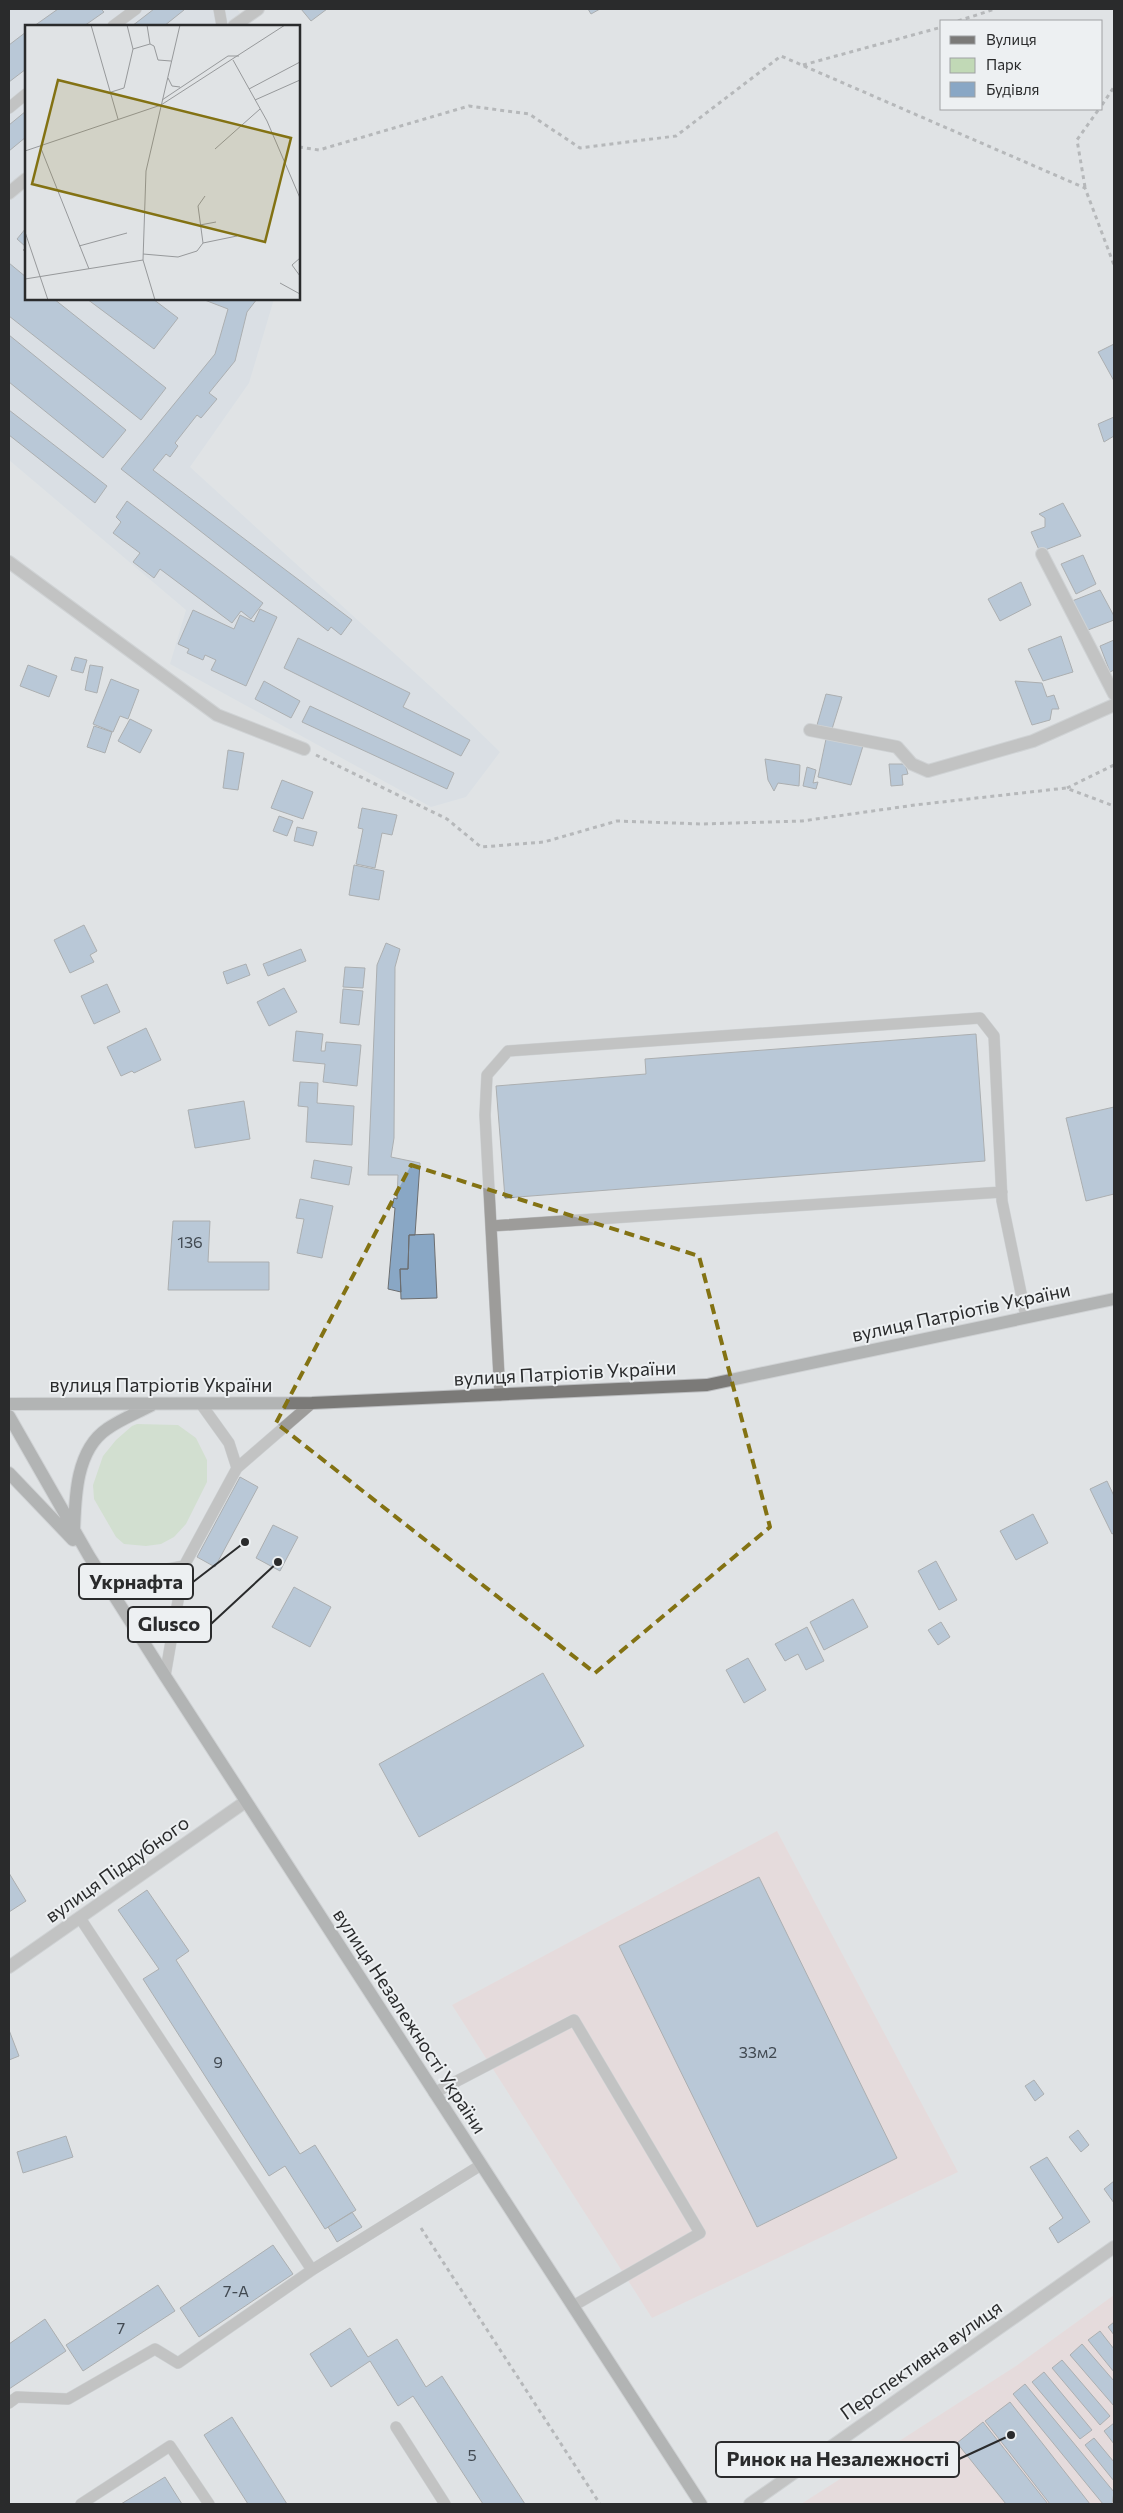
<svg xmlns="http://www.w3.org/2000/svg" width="1123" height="2513" font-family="Commissioner,sans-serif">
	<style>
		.commercial { fill: #ecd1d0 }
		.built { fill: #d2dae3 }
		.green { fill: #c1d9b6 }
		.building { fill: #89a7c5; stroke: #6c6e70 }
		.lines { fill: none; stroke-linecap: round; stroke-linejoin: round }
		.service-casing { stroke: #bcbec0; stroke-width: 12 }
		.minor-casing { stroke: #bcbec0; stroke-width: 14 }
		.tertiary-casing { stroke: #bcbec0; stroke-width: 14 }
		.secondary-casing { stroke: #bcbec0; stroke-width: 14 }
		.path { stroke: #838486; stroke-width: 3; stroke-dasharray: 4 4; stroke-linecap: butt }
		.service { stroke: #9d9c9a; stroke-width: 11 }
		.minor { stroke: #9d9c9a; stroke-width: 12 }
		.tertiary { stroke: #9d9c9a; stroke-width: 12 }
		.secondary { stroke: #7b7a78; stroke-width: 12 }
		.marked { fill: none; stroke: #837213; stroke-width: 4; stroke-dasharray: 10 6; stroke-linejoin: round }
		.labels { text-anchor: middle; stroke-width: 4; stroke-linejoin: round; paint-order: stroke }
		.number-label { font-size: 16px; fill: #424a52 }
		.street-label { font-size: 19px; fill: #2a2b2c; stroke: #edf0f2 }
		.inset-road { fill: none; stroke: #97999b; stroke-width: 1 }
		.view { fill: #837213; fill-opacity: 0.15; stroke: #837213; stroke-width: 2.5 }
		.inset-edge { fill: none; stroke: #2a2b2c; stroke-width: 2.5 }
		.leader { fill: none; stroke: #2a2b2c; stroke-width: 2 }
		.callout-dot { fill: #2a2b2c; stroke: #edf0f2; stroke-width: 2 }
		.callout { fill: #edf0f2; stroke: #2a2b2c; stroke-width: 2 }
		.callout-label { font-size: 20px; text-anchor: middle; font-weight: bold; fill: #2a2b2c }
	</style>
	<rect width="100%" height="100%" fill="#e0e3e5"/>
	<path class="commercial" d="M777,1831L958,2172L652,2318L452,2005Z
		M1114,2295V2504H801L1016,2366Z"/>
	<path class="built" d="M9,9H237L244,19L234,26H26V299H274L249,383L190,467L465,718L500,752L466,797L431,807L170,664L186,610L9,460Z"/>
	<path class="green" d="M137,1424L178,1425L196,1438L207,1460V1482L186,1524L174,1537L161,1544L146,1546L124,1544L116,1537L94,1499L93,1485L103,1456L116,1440L132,1426Z"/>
	<path class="building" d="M58,9H101L104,12L84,26H34Z
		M154,9H183L184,10L164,26H132Z
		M301,9H327L311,21Z
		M588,9H600L591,14Z
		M26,32V69L9,82V45Z
		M26,111V137L9,151V125Z
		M26,228V253L23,250L26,247L17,239Z
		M9,263L26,277V299H54L166,388L141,420L9,316Z
		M87,299H153L178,318L154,349Z
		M202,299H257L247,312L235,361L209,393L217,399L201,418L197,415L175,443L178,446L170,457L166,454L153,470L352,620L341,635L331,627L328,631L121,469L215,354L228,309Z
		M9,335L126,430L103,458L9,382Z
		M1114,344V381L1098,352Z
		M9,410L107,486L95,503L9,435Z
		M1114,417V436L1104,442L1098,424Z
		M127,501L263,603L251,619L241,611L232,623L160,569L154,578L133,562L140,553L113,533L121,522L116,517Z
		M1063,503L1081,536L1040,552L1031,532L1045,527V518L1039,514Z
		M1083,555L1096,584L1076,594L1061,564Z
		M1021,582L1031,605L1000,621L988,599Z
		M1100,590L1114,616V620L1088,630L1072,601Z
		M260,609L277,617L246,686L211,670L216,660L205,655L203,660L187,653L189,649L178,644L193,610L234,629L240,615L254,622Z
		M1061,636L1073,672L1043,681L1028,649Z
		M298,638L410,693L403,707L470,740L461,756L284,668Z
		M1114,640V670L1110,672L1100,646Z
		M75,657L87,660L83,673L71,670Z
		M28,665L57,676L49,697L20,686Z
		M90,665L103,667L97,693L85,690Z
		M111,679L139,690L128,719L120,716L113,732L93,724Z
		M264,681L300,701L291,718L255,699Z
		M1015,681L1042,683L1047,697L1054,695L1059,709H1052L1050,720L1032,725Z
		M826,694L842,697L832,729L817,725Z
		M310,706L454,773L447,789L302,722Z
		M130,719L152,730L140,753L118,741Z
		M94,726L112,732L105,753L87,747Z
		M826,739L863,746L851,785L818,777Z
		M228,750L244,753L238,790L223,788Z
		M765,759L800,765L799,786L778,783L774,791L768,780Z
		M889,764H905L908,774L902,775L903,785L891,786Z
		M807,767L816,770L813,783L818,782L816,789L803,786Z
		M282,780L313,792L303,819L271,808Z
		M362,808L397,815L392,835L382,833L375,868L356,864L363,829L358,828Z
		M279,816L293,821L287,836L273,831Z
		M297,827L317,832L313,846L294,841Z
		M354,865L384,871L379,900L349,895Z
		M84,925L97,951L90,955L94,962L70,973L54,940Z
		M386,943L400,949L395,967L394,1138L391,1157L420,1163L415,1235H409L408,1269H400L401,1292L388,1289L395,1208L392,1207L394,1198L397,1199L398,1175H368L377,965Z
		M301,949L306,961L268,976L263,964Z
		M246,964L250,975L227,984L223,972Z
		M345,967L365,968L363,988L343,987Z
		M107,984L120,1012L94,1024L81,996Z
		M284,988L297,1012L269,1026L257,1002Z
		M343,989L363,991L359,1025L340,1023Z
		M146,1028L161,1060L134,1073L132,1071L121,1076L107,1047Z
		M296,1031L323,1034L321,1051H325L326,1042L361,1045L357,1086L323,1082L325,1064L293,1061Z
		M976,1034L985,1161L505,1198L496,1086L646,1074L645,1059Z
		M300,1082L318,1083L317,1103L354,1106L352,1145L306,1142L308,1107L298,1106Z
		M244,1101L250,1139L195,1148L188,1110Z
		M1114,1107V1194L1086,1201L1066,1118Z
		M314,1160L352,1167L349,1185L311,1178Z
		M300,1199L333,1206L322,1258L297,1253L304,1219L296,1218Z
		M173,1221H210L208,1262H269V1290H168Z
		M434,1234L437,1298L401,1299L400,1269H408L409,1235Z
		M240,1477L258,1487L215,1567L197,1557Z
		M1107,1481L1114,1496V1533L1112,1534L1090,1489Z
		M1033,1514L1048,1543L1016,1560L1000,1531Z
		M273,1525L298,1537L280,1571L256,1558Z
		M936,1561L957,1600L939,1610L918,1571Z
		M294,1587L331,1607L310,1647L272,1627Z
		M853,1599L868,1627L824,1650L810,1622Z
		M941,1622L950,1637L938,1645L928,1630Z
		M807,1627L824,1661L806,1670L798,1654L785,1661L775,1644Z
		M748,1658L766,1690L744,1703L726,1670Z
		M543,1673L584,1746L419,1837L379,1764Z
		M9,1873L26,1901L9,1912Z
		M759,1877L897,2158L757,2227L619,1946Z
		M147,1890L189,1951L176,1960L300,2154L315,2145L356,2210L325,2229L285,2166L269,2176L143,1979L159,1969L118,1910Z
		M9,2030L19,2056L9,2060Z
		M1034,2080L1044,2094L1035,2101L1025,2086Z
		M1078,2130L1089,2145L1081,2152L1069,2137Z
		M66,2136L73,2157L23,2173L17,2152Z
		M1047,2157L1090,2222L1058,2243L1049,2228L1063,2218L1030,2167Z
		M1114,2181V2203L1104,2189Z
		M352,2212L362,2227L337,2242L328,2227Z
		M273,2245L293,2274L199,2337L180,2308Z
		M158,2285L175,2311L83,2371L66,2345Z
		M45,2319L66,2351L9,2389V2344Z
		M1114,2322V2335L1108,2327Z
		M350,2328L368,2357L397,2339L426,2387L442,2376L525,2504H483L413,2396L398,2406L370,2361L331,2387L310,2354Z
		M1100,2331L1114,2349V2372L1088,2340Z
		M1082,2344L1114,2381V2406L1070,2355Z
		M1062,2360L1110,2416L1100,2425L1052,2368Z
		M1044,2372L1092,2430L1080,2439L1032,2382Z
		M1025,2384L1114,2492L1112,2504H1103L1013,2394Z
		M1010,2402L1090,2504H1050L985,2421Z
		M232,2417L287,2504H248L204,2435Z
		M983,2422L1048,2504H1006L957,2443Z
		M1114,2423V2444L1104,2431Z
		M1094,2438L1114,2462V2481L1085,2445Z
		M165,2477L182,2504H121Z"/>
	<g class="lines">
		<defs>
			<path id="service" d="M219,9L222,26
				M113,26L136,9
				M9,108L26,94
				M491,1226L1002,1192
				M500,1395L485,1115L487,1075L508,1051L980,1018L994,1036L1002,1201L1026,1317
				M201,1404L229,1443L237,1468
				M97,1569L146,1573L184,1566
				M165,1676L184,1566L237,1468L312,1403
				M80,1918L312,2270L481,2165
				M434,2093L574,2020L700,2233L573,2306
				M9,2403L17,2397L68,2399L155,2349L178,2363L312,2270
				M396,2427L445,2504
				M81,2504L170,2446L209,2504"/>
			<path id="minor" d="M1042,554L1114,694
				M9,562L217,715L304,749
				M810,730L897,747L912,764L928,771L1033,741L1114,705
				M9,1967L245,1802
				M750,2504L1114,2247"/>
			<path id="tertiary" d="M234,26L258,9
				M9,193L26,179"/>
			<path id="secondary" d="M9,1404L312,1403L707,1385L1114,1299
				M9,1416L89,1556L165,1676L701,2504
				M9,1473L73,1540
				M74,1532C75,1497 76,1450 107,1429C121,1419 137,1413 152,1405"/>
		</defs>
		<use href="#service" class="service-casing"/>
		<use href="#minor" class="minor-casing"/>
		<use href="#tertiary" class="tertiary-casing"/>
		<use href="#secondary" class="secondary-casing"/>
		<path class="path" d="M958,21L995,9
			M803,65L942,27
			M1102,105L1114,87
			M299,147L319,150L469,106L529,114L580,148L676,136L781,56L1085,188L1114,265
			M1085,187L1077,140L1099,109
			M316,755L447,819L481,847L544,842L617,821L702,824L802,821L915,805L1066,788L1114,806
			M1067,788L1114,765
			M421,2228L600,2504"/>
		<use href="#service" class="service"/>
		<use href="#minor" class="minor"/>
		<use href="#tertiary" class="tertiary"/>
		<use href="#secondary" class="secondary"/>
	</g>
	<path d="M0 0H1123V2513H0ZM411,1165L699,1256L770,1527L595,1673L276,1423Z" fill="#e0e3e5" fill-opacity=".55" fill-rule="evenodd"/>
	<path class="marked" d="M411,1165L699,1256L770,1527L595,1673L276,1423Z"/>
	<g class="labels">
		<g class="number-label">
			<text x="190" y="1248">136</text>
			<text x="758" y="2058">33м2</text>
			<text x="218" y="2068">9</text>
			<text x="236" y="2297">7-А</text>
			<text x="121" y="2334">7</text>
			<text x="472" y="2461">5</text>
		</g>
		<g class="street-label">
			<text transform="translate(961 1312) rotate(-12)" y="7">вулиця Патріотів України</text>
			<text transform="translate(565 1373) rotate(-3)" y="7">вулиця Патріотів України</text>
			<text x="161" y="1392">вулиця Патріотів України</text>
			<text transform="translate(117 1869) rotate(-35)" y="7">вулиця Піддубного</text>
			<text transform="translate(410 2021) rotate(57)" y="7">вулиця Незалежності України</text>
			<text transform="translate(921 2360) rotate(-35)" y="7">Перспективна вулиця</text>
		</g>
	</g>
	<g transform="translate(25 25)">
		<rect width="275" height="275" fill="#e0e3e5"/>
		<path class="inset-road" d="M66,0L93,94M122,0L125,19L129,21L133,35L146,36M108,24L125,19M208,35L242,96L275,173M143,53L147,61L155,62M224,64L275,37M83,68L99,63L108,24L102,0M137,75L203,31H214M230,75L275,55M136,80L260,0M15,121L64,244M190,124L235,84M0,126L136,80M175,200L191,197M0,207L23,275M178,218L212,211M54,221L102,208M118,229L153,232L172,226L178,218L173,181L180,171M275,233L267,240L275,251M0,254L118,235M255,258L275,269M130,275L118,235L121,146L155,0"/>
		<path class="view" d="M33,55L266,113L240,217L7,159Z"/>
		<rect width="275" height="275" class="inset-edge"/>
	</g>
	<path class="leader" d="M245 1542L193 1582M278 1562L211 1624M1011 2435L959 2459"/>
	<g class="callout-dot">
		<circle cx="245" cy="1542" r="5"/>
		<circle cx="278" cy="1562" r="5"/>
		<circle cx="1011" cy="2435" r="5"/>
	</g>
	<g class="callout">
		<rect x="79" y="1564" width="114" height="35" rx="5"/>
		<rect x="128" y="1607" width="83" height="35" rx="5"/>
		<rect x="716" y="2442" width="243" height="35" rx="5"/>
	</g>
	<g class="callout-label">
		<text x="136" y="1589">Укрнафта</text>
		<text x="169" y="1631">Glusco</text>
		<text x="838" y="2466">Ринок на Незалежності</text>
	</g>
	<rect width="1123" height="2513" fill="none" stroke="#2a2b2c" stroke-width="20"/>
	<rect x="940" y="20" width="162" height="90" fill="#edf0f2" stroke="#9fa1a3"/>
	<rect x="950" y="36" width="25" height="8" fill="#7b7a78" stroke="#9fa1a3"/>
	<text x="986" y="45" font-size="15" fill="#2a2b2c">Вулиця</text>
	<rect x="950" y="58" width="25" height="15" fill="#c1d9b6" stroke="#9fa1a3"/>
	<text x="986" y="70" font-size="15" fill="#2a2b2c">Парк</text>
	<rect x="950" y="82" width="25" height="15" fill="#89a7c5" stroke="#9fa1a3"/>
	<text x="986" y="95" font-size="15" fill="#2a2b2c">Будівля</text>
</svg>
